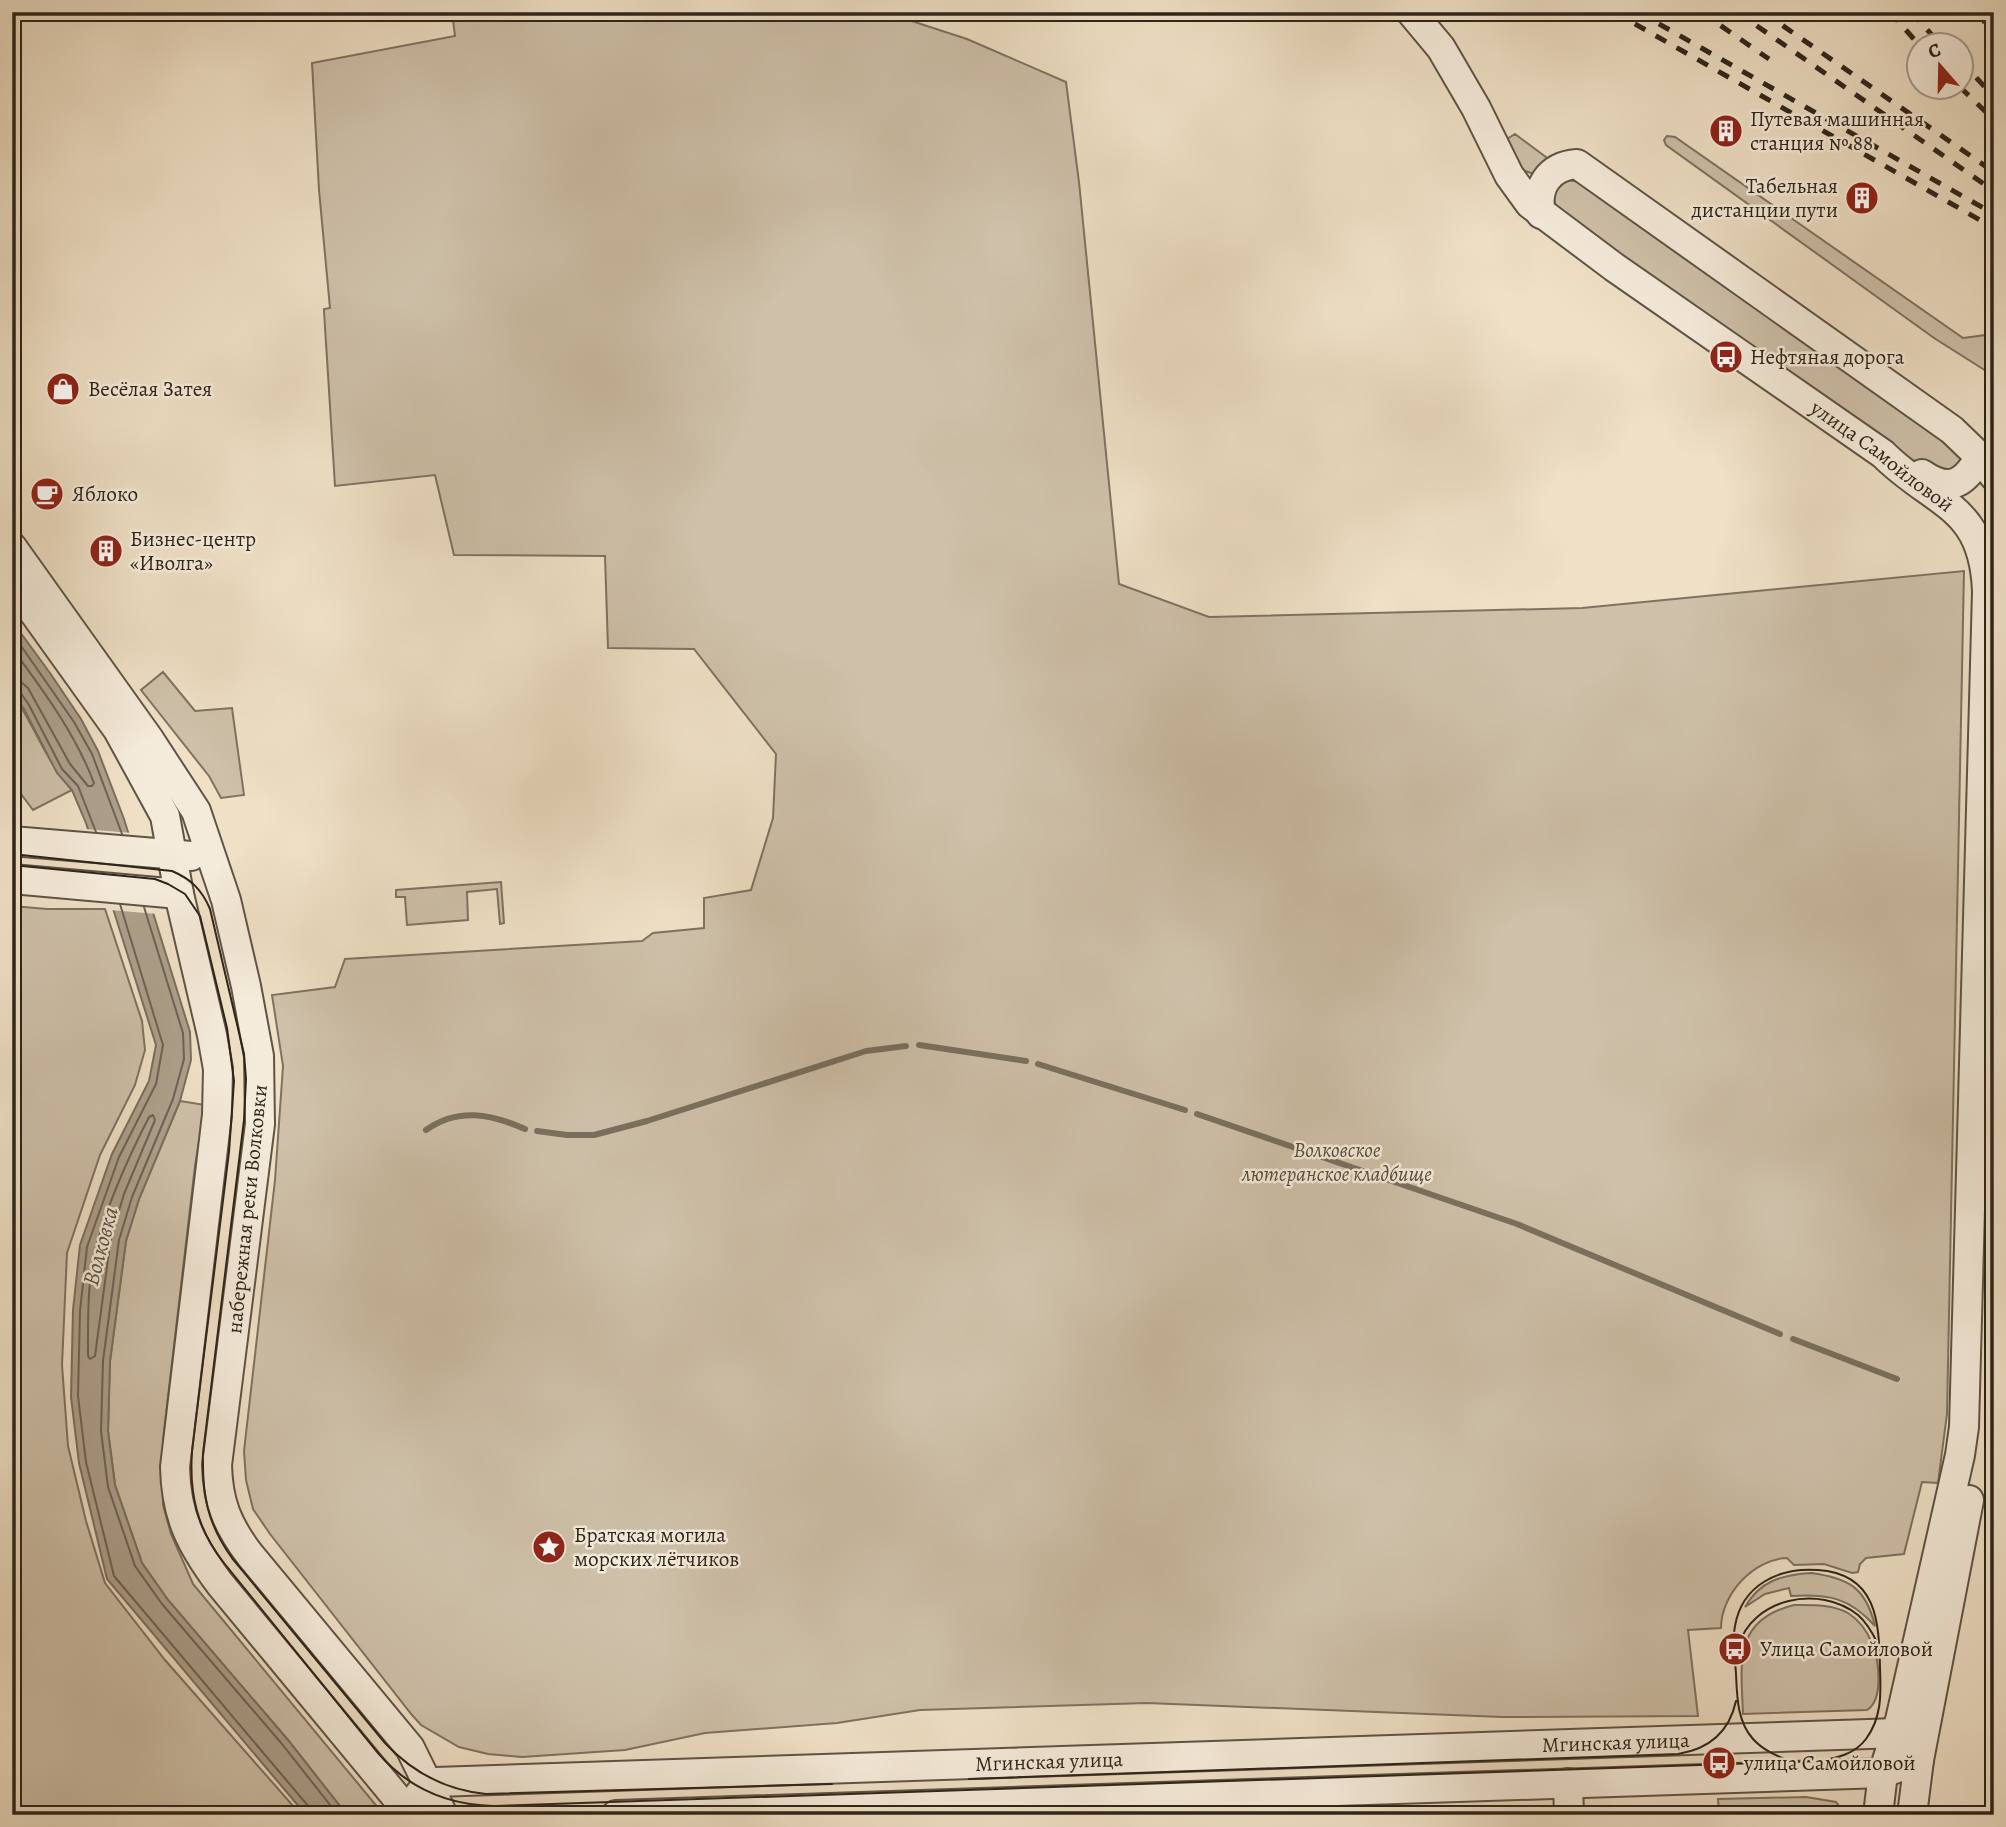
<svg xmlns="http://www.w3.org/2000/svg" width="2006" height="1827" font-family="Alegreya,serif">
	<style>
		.green { fill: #cec0a9; stroke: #7e7262; stroke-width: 2 }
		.water { fill: #ada08c; stroke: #7a6f5f; stroke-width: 2 }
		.pier { fill: #efe0c6 }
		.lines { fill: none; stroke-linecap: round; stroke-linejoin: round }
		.shore { stroke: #6d6254; stroke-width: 2 }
		.stream { stroke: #7a6f5f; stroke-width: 6 }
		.minor-casing { stroke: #5e5446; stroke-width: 32 }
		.minor { stroke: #f5ebda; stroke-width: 28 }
		.tram { stroke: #2d251b; stroke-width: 2 }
		.rail { stroke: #2d251b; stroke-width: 5; stroke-dasharray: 12 12; stroke-linecap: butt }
		.labels { text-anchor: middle; stroke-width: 5; stroke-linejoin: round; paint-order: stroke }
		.poi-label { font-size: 21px; fill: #2d251b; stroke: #f5ebda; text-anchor: start }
		.street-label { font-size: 21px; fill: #2d251b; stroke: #f5ebda }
		.park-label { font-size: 21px; font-style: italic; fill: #554c3e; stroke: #f5ebda }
		.water-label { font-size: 23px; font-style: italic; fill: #5a5043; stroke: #f5ebda }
	</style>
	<rect width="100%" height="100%" fill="#efe0c6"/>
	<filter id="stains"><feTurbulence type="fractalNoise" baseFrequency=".00286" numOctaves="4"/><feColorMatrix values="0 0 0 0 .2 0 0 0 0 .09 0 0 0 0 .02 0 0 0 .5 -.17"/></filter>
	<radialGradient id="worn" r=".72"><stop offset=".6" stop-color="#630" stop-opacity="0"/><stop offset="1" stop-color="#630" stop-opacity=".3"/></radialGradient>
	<path class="green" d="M452,12H884L967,39L1066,82L1079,182L1119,584L1209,617L1582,608L1964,571L1947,1414L1938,1483L1922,1482L1904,1554L1866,1558L1860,1564L1858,1572L1852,1573L1824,1564L1794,1565L1787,1558C1754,1559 1721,1594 1721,1628L1688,1630L1698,1716L1502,1717L1147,1703L920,1710L837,1723L705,1733L625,1750L522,1757L488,1754L459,1747L421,1725L412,1715L270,1534L253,1509L246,1480L244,1451L275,1180L283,1066L272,995L335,987L345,959L642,941L653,933L704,928V898L751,890L773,818L776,754L694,649L608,648L605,556L454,555L435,475L335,486L324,311V309L330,308L319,190L312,63L455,36Z
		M1515,134L1550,160L1534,174L1522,170L1507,139Z
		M1667,136L1675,137L1963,338L1994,334V376L1934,338L1666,145L1664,140Z
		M1567,180L1581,182L1921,422L1960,455V469L1930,472L1565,217C1551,204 1548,189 1567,180Z
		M163,672L195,711L232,708L244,795L221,798L209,776L141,690Z
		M12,693C34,724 46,762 72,790L33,810L21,794L12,798Z
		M501,882L504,923L500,924L497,889L467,892L468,920L407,925L405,897H396V890Z
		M12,906L47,909H105L142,1021L145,1050L135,1085L100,1155L67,1253L62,1365L68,1446L86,1521L105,1583L165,1660L301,1815H12Z
		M180,1101L205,1105L195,1166L163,1440V1505L171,1534L193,1584L384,1815H347L288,1740L168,1600L142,1563L115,1485L108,1431L110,1361L126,1241L139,1199Z
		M1811,1573C1849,1578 1866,1588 1875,1626C1849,1597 1828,1594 1791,1596L1789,1588L1765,1594L1745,1607C1760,1581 1781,1575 1811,1573Z
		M1794,1605C1812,1605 1832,1604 1848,1613C1859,1620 1867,1631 1872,1643C1879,1659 1884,1700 1867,1710L1743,1714C1741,1663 1733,1620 1794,1605Z
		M1806,1797L1836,1802L1846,1815H1719L1718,1799Z"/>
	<path class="water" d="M12,621L50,673L81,719L98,751L124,819L190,1032L191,1060L180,1101L139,1199L126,1241L110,1361L108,1431L115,1485L142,1563L168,1600L288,1740L347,1815H306L107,1579L79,1463L71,1397L73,1310L80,1245L112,1154L149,1081L156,1045L86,823L72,790L57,773L24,709L12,693Z"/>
	<path class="pier" d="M84,829L132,833L157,914L110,910Z"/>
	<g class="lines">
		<path class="shore" d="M12,633L74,722L92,754L122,834
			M12,648C43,690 75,733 94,783L92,786H88L70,764L28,688L21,682L12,681
			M12,690L20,692L29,705L62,769L78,786L96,832
			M120,904L163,1045L156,1084L119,1157L87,1247L80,1311L78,1396L86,1462L114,1576L309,1807L311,1815
			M144,907L183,1033L184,1059L173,1099L132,1197L119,1240L103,1361L101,1431L108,1487L135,1566L162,1604L282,1744L338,1815
			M153,1115L155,1120L124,1194L111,1237L95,1356L90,1359L88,1356C88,1322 87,1280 96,1247C108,1202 128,1158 149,1117Z"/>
		<path class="stream" d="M919,1045L1026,1061
			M1038,1064L1185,1110
			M1197,1114L1517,1224L1780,1334
			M426,1130C458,1107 491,1114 525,1129
			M537,1131L567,1135H594L647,1121L866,1051L906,1046
			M1793,1339L1897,1379"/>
		<defs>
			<g id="minor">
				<path id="s1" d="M1411,12L1441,48L1476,108L1509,175L1530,204L1614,267L1883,454C1935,506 1984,504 1987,592L1964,1427L1960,1455L1900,1720L1883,1773L1878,1815"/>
				<path d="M1541,214C1535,187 1549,166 1577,164L1952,430L1980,457L1994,476"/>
				<path d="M1922,474C1950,493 1964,484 1980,457"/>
				<path d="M12,547L149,739L196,811L226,900L246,986L259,1056L260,1124L217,1465C218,1502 227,1525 250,1555L410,1748L443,1815"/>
				<path d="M12,582L118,730L165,816L179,894L212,1035L218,1069L217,1115L175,1467C176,1517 191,1545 220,1584L411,1815"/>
				<path d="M12,841L191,856"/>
				<path d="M12,879L179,894"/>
				<path d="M1568,1783L1569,1815"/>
				<path id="s2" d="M407,1810L429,1782H435L1869,1734L1895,1733L1919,1760"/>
				<path d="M616,1815L1883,1773L1900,1767"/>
				<path d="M1912,1815L1919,1760L1969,1500"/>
			</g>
		</defs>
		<use href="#minor" class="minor-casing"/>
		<use href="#minor" class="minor"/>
		<path class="tram" d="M12,854L172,871C191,879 202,890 210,909L244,1054L246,1079L244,1120L203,1453C202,1495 207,1523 232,1558L385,1743C413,1773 445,1790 486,1794L832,1784
			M12,865L155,879L168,884L185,894L200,916L227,1028L234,1081L229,1152L192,1451C189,1494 197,1529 224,1563L378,1753C408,1788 447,1805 494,1806L1819,1761C1837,1758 1855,1754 1866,1739C1882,1717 1881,1694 1880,1668C1879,1621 1877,1574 1818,1570C1779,1567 1742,1585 1735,1626C1732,1641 1735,1658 1736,1674C1737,1696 1737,1721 1753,1739C1763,1750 1775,1755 1789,1761
			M1738,1647C1752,1598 1819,1584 1858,1615C1866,1622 1872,1632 1877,1642
			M969,1779L1678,1754C1709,1749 1729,1733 1736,1701"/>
		<path class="rail" d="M1614,12L1994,228
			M1638,12L1994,214
			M1701,12L1769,59
			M1737,12L1994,191
			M1763,12L1994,172
			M1890,12L1920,46
			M1911,12L1942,46
			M1980,12L1994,43
			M1960,60L1994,97
			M1960,87L1994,120"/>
	</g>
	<defs>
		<symbol id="building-disc" viewBox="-11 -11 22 22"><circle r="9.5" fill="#8f2418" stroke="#f5ebda"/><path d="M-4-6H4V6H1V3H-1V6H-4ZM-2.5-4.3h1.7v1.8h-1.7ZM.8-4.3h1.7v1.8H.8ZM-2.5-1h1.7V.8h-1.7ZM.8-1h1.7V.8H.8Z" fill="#fff"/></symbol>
		<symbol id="bus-disc" viewBox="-11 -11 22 22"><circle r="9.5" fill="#8f2418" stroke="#f5ebda"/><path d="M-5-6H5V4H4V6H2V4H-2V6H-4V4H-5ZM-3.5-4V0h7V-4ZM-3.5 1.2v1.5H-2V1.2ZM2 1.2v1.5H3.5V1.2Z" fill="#fff"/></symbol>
		<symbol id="shop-disc" viewBox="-11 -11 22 22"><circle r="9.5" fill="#8f2418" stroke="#f5ebda"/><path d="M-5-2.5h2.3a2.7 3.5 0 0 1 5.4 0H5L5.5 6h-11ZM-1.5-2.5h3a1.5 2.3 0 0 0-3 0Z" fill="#fff"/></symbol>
		<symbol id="cafe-disc" viewBox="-11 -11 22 22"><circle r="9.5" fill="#8f2418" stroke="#f5ebda"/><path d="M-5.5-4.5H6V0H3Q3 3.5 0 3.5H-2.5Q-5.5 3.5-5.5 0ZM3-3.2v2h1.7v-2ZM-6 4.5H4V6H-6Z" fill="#fff"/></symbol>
		<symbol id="sight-disc" viewBox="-11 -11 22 22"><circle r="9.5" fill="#8f2418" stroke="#f5ebda"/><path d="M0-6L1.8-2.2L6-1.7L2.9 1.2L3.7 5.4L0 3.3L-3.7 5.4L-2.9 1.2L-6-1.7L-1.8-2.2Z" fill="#fff"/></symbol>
	</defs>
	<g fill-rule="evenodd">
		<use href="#building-disc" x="1707" y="112" width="38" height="38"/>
		<use href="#building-disc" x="1843" y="179" width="38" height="38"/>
		<use href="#bus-disc" x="1707" y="338" width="38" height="38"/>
		<use href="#shop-disc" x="44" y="370" width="38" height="38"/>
		<use href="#cafe-disc" x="28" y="475" width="38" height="38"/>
		<use href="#building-disc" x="87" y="532" width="38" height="38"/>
		<use href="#sight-disc" x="530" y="1528" width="38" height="38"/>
		<use href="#bus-disc" x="1716" y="1630" width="38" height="38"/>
		<use href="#bus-disc" x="1700" y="1744" width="38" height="38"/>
	</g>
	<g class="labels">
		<g class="poi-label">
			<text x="1750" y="126">Путевая машинная<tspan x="1750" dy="24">станция № 88</tspan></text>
			<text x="1838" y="193" text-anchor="end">Табельная<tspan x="1838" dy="24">дистанции пути</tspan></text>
			<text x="1750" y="364">Нефтяная дорога</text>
			<text x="88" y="396">Весёлая Затея</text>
			<text x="72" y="501">Яблоко</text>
			<text x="130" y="546">Бизнес-центр<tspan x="130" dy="24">«Иволга»</tspan></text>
			<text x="574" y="1542">Братская могила<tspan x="574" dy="24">морских лётчиков</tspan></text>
			<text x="1760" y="1656">Улица Самойловой</text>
			<text x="1744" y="1770">улица Самойловой</text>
		</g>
		<g class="street-label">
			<text dy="7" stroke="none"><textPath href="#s1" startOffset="660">улица Самойловой</textPath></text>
			<text transform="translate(247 1209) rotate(-84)" y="7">набережная реки Волковки</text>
			<text dy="7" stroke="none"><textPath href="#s2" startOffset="1223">Мгинская улица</textPath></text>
			<text dy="7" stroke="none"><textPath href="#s2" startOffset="656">Мгинская улица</textPath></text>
		</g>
		<g class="park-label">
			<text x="1337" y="1157">Волковское<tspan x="1337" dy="24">лютеранское кладбище</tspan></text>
		</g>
		<g class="water-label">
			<text transform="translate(100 1246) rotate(-75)" y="8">Волковка</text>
		</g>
	</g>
	<rect width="2006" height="1827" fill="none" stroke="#efe0c6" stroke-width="42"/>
	<rect x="14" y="14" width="1978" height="1799" fill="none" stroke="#2d251b" stroke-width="3.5"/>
	<rect x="21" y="21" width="1964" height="1785" fill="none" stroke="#2d251b" stroke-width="2"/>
	<g transform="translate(1940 66) rotate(340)"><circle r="33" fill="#f5ebda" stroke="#a59c8e" stroke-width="2"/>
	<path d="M0-5L12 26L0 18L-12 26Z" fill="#8f2418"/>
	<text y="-10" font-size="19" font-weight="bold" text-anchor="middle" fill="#2d251b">С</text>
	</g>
	<rect width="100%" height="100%" filter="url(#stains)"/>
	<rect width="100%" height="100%" fill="url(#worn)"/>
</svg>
